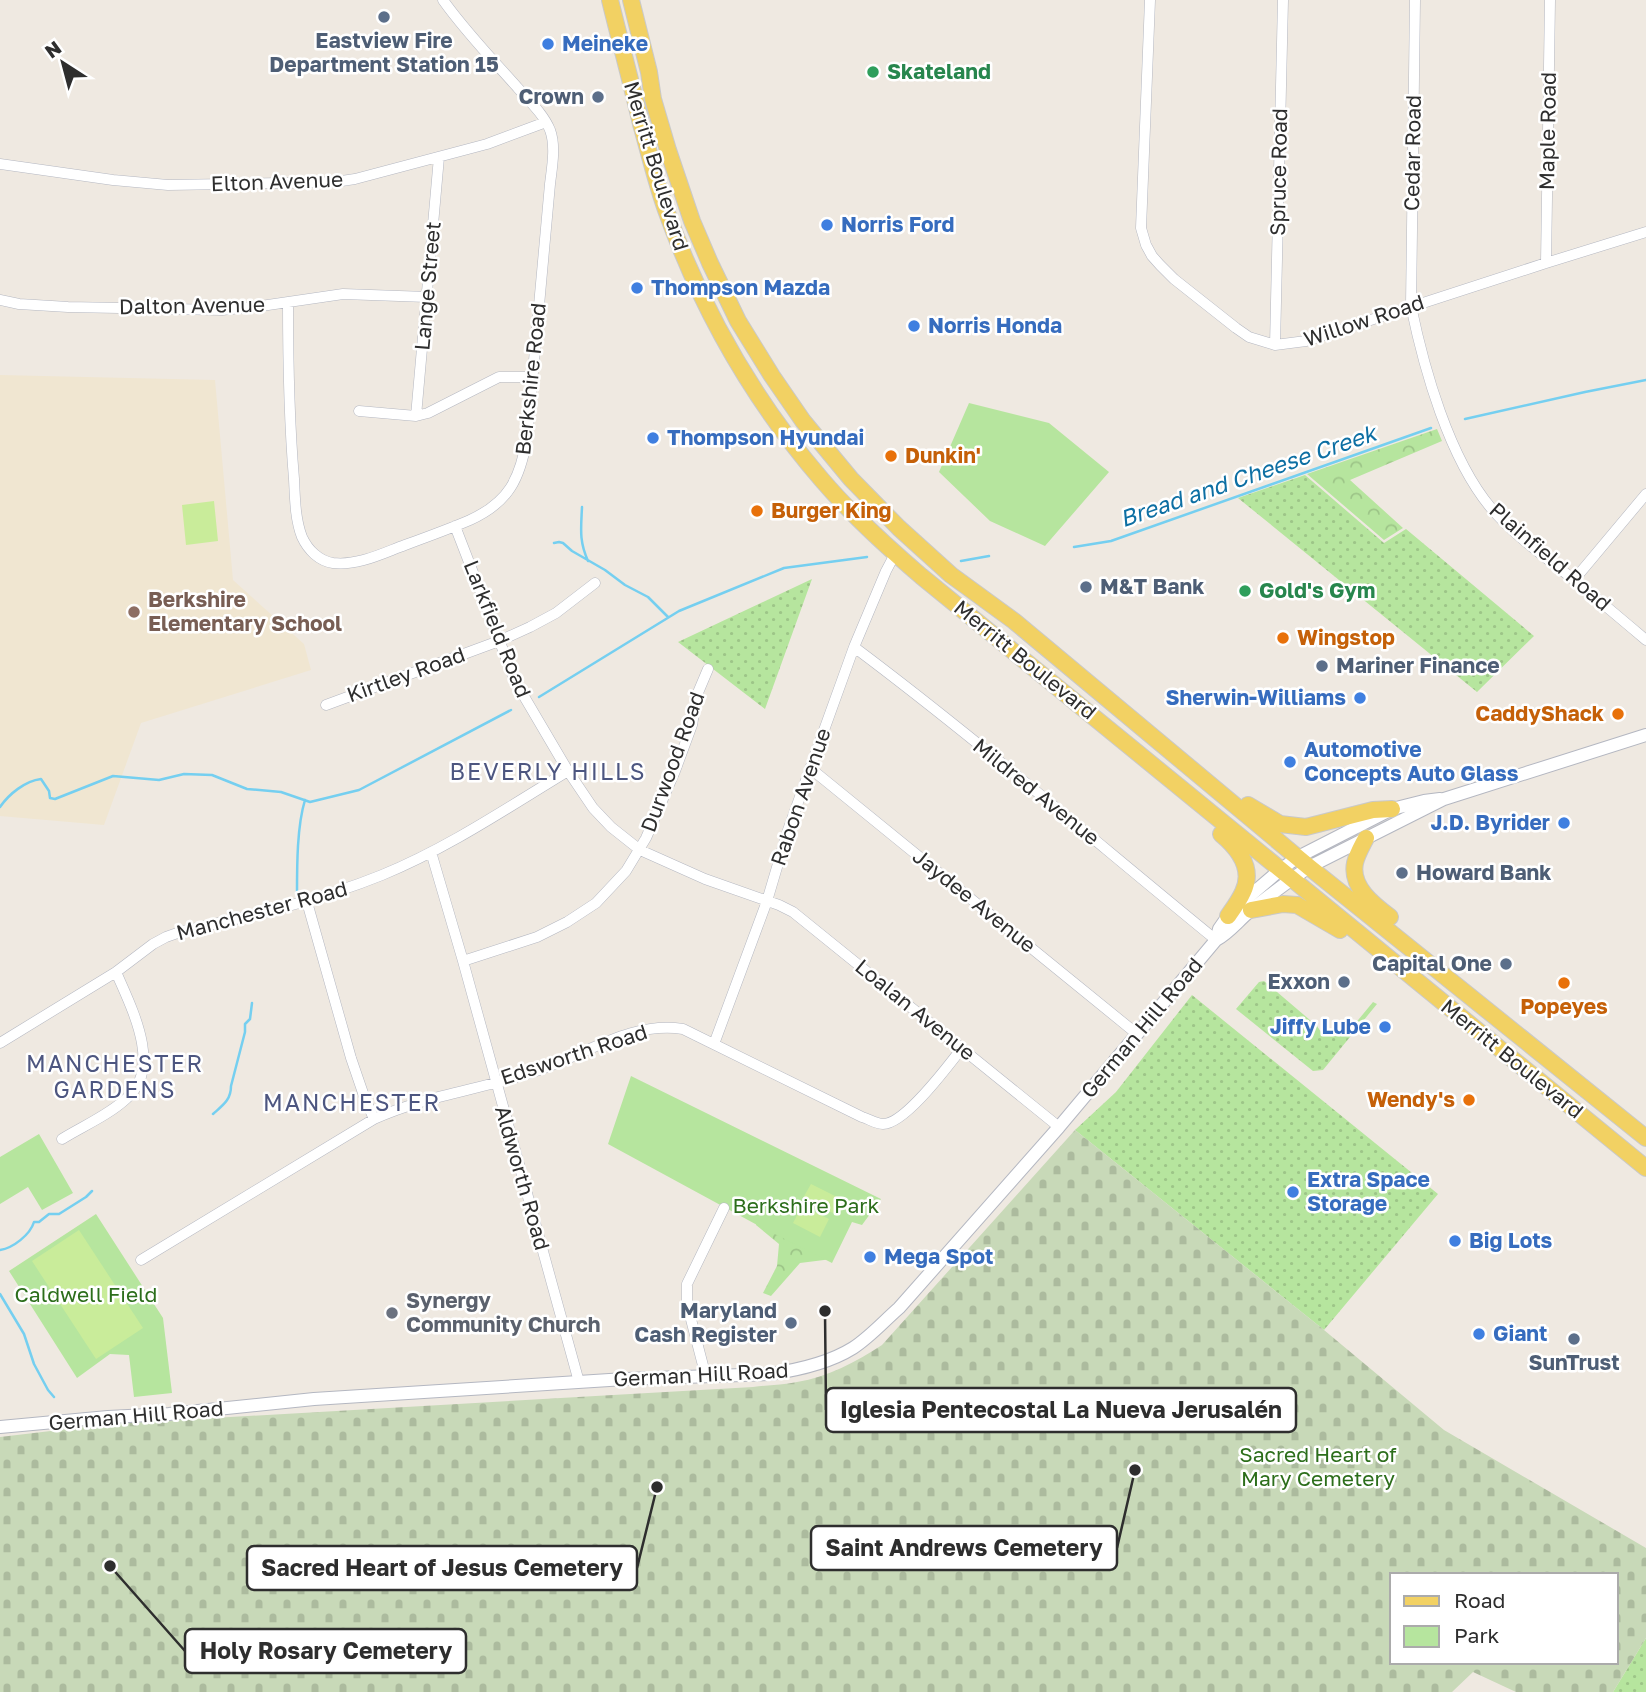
<svg xmlns="http://www.w3.org/2000/svg" width="1646" height="1692" font-family="'Golos Text',sans-serif">
	<style>
		.education { fill: #f0e6d1 }
		.grass { fill: url(#grass-dots) }
		.forest { fill: url(#forest-crowns) }
		.cemetery { fill: url(#cemetery-stones); fill-rule: evenodd }
		.park { fill: #b6e59e }
		.pitch { fill: #c9ec9a }
		.lines { fill: none; stroke-linecap: round; stroke-linejoin: round }
		.stream { stroke: #75cff0; stroke-width: 2.5 }
		.minor-casing { stroke: #b4b7c1; stroke-width: 11 }
		.tertiary-casing { stroke: #b4b7c1; stroke-width: 14 }
		.primary-casing { stroke: #c9c9c9; stroke-width: 18 }
		.minor { stroke: #fff; stroke-width: 10 }
		.tertiary { stroke: #fff; stroke-width: 12 }
		.primary { stroke: #f2d163; stroke-width: 16 }
		.service-dot { fill: #5c6f8a; stroke: #fff; stroke-width: 2.5 }
		.shop-dot { fill: #3f7fe0; stroke: #fff; stroke-width: 2.5 }
		.leisure-dot { fill: #2e9e5b; stroke: #fff; stroke-width: 2.5 }
		.food-dot { fill: #e8710a; stroke: #fff; stroke-width: 2.5 }
		.education-dot { fill: #8d6e63; stroke: #fff; stroke-width: 2.5 }
		.worship-dot { fill: #6b7280; stroke: #fff; stroke-width: 2.5 }
		.labels { text-anchor: middle; stroke-width: 5; stroke-linejoin: round; paint-order: stroke }
		.service-label { font-size: 21px; font-weight: bold; fill: #4e5e75; stroke: #fff; text-anchor: end }
		.shop-label { font-size: 21px; font-weight: bold; fill: #366cbe; stroke: #fff; text-anchor: start }
		.leisure-label { font-size: 21px; font-weight: bold; fill: #27864d; stroke: #fff; text-anchor: start }
		.street-label { font-size: 21px; fill: #2e2e2e; stroke: #fff }
		.food-label { font-size: 21px; font-weight: bold; fill: #c56008; stroke: #fff; text-anchor: start }
		.education-label { font-size: 21px; font-weight: bold; fill: #785e54; stroke: #fff; text-anchor: start }
		.park-label { font-size: 21px; fill: #2c6e1b; stroke: #fff }
		.worship-label { font-size: 21px; font-weight: bold; fill: #5b616d; stroke: #fff; text-anchor: start }
		.water-label { font-size: 23px; font-style: italic; fill: #0d6fa3; stroke: #fff }
		.neighbourhood-label { font-size: 23px; letter-spacing: 2px; fill: #4d5680; stroke: #fff }
		.leader { fill: none; stroke: #2e2e2e; stroke-width: 2.5 }
		.callout-dot { fill: #2e2e2e; stroke: #fff; stroke-width: 2.5 }
		.callout { fill: #fff; stroke: #2e2e2e; stroke-width: 2.5 }
		.callout-label { font-size: 23px; text-anchor: middle; font-weight: bold; fill: #2e2e2e }
	</style>
	<defs>
		<pattern id="grass-dots" width="8" height="8" patternUnits="userSpaceOnUse" patternTransform="scale(1.75)"><rect width="8" height="8" fill="#b6e59e"/><path d="M2 2h.1M6 6h.1" fill="none" stroke="#9dc588" stroke-width="1.8" stroke-linecap="round"/></pattern>
		<pattern id="forest-crowns" width="20" height="18" patternUnits="userSpaceOnUse" patternTransform="scale(1.75)"><rect width="20" height="18" fill="#b6e59e"/><path d="M2 6a3 3 0 1 1 6 0M12 15a3 3 0 1 1 6 0" fill="none" stroke="#9dc588"/></pattern>
		<pattern id="cemetery-stones" width="16" height="16" patternUnits="userSpaceOnUse" patternTransform="scale(1.75)"><rect width="16" height="16" fill="#c8d9b8"/><path d="M2 7V4a2 2 0 0 1 4 0v3zM10 15v-3a2 2 0 0 1 4 0v3z" fill="#acbb9e"/></pattern>
	</defs>
	<rect width="100%" height="100%" fill="#efe9e1"/>
	<path class="education" d="M0,375L215,380L233,580L304,644L311,670L141,723L104,825L0,816Z"/>
	<path class="grass" d="M1305,475L1384,543L1406,529L1534,636L1477,692L1238,498Z
		M812,579L765,709L678,642Z
		M1264,981L1317,1026L1323,1035L1354,1025L1373,1002L1377,1004L1323,1070L1313,1071L1236,1009L1259,982Z
		M1192,995L1438,1194L1324,1330L1075,1130L1116,1092Z
		M1646,1638V1692H1613Z"/>
	<path class="forest" d="M1437,429L1442,441L1350,480L1403,528L1384,540L1307,474Z
		M758,1214L832,1259L800,1263L771,1296L763,1293L777,1266L779,1244L756,1225Z"/>
	<path class="cemetery" d="M1075,1130L1324,1330L1444,1430L1646,1548V1638L1613,1692H1516L1473,1672L1452,1692H0V1437L110,1424L753,1387C768,1385 783,1385 797,1382C828,1377 856,1362 882,1345ZM1392,1575H1616V1662H1392Z"/>
	<path class="park" d="M969,403L1049,423L1109,472L1045,546L990,521L939,472Z
		M631,1076L881,1199L862,1225L852,1222L832,1263L759,1226L608,1144Z
		M39,1134L73,1193L42,1210L28,1187L0,1204V1157Z
		M96,1214L163,1318L172,1393L134,1397L129,1355L110,1354L77,1378L9,1271Z"/>
	<path class="pitch" d="M214,501L218,541L186,545L182,505Z
		M811,1184L841,1199L835,1214L803,1198Z
		M802,1206L829,1219L820,1237L793,1223Z
		M79,1230L143,1328L96,1359L32,1261Z"/>
	<g class="lines">
		<path class="stream" d="M1465,419L1585,392L1646,380
			M582,507C581,529 579,541 588,561
			M554,543L559,542L563,543L572,551L605,570L625,585L648,597L668,617
			M1074,547L1111,541L1431,428
			M961,561L989,556
			M539,697L679,611L784,568L867,557
			M0,807C9,794 25,781 41,779L49,791L50,798L55,799L113,776L159,780L184,774L212,775L247,789L281,792L310,802L359,790L511,710
			M297,893C297,865 297,826 305,800
			M213,1114C223,1105 231,1100 231,1086L245,1032V1024L250,1019L252,1003
			M0,1250C13,1248 30,1235 34,1222H39L49,1214H59L86,1197L92,1191
			M0,1294L24,1334L34,1364L48,1390L54,1397"/>
		<defs>
			<path id="minor" d="M1150,0L1141,228L1146,245L1152,256L1160,265L1174,279L1236,328L1249,337L1275,345L1306,341L1546,263L1646,232
				M1415,0L1411,306C1424,369 1449,458 1491,508C1513,534 1541,554 1568,575C1594,596 1620,618 1646,640
				M0,164L113,180L168,185L335,182L355,179L487,144L546,122
				M1546,263L1550,0
				M0,300L19,304L68,307L222,310L261,306L343,294L427,297
				M288,302C288,361 289,420 294,479C295,498 295,519 302,537C308,550 319,561 333,563C358,566 383,553 405,545C427,537 449,529 470,520C509,502 520,479 527,438L550,184C552,167 556,146 550,130C543,113 528,100 517,87C492,59 465,31 443,0
				M1275,345L1283,0
				M359,411L416,416L428,413L499,377H532
				M416,416L439,157
				M455,526L515,681L568,771L593,808L611,827L640,850L705,879L779,905L793,912L1059,1127
				M1574,580L1646,494
				M854,647C978,740 1096,842 1216,940
				M326,705L499,641L530,627L556,613L595,583
				M810,768L1137,1034
				M431,852L463,961L579,1382
				M307,902L351,1058L364,1096L374,1119
				M463,961L537,937L567,922L596,903L626,871L646,838L675,771L692,725L697,695L708,669
				M0,1043L116,972L153,944L166,937L183,931C251,916 318,901 382,875C448,848 507,808 568,771
				M714,1044L767,901L788,830L854,647L886,571L895,554
				M62,1139C83,1126 109,1115 127,1098C163,1067 131,1007 116,972
				M141,1260L374,1119C427,1095 485,1089 539,1070C587,1054 631,1021 683,1029L862,1117C869,1119 876,1124 883,1124C905,1124 948,1066 962,1048
				M706,1377L687,1304V1284L724,1208"/>
			<path id="tertiary" d="M1216,940L1219,929L1228,916L1246,899L1280,870L1298,857L1392,809L1424,801L1440,799
				M0,1427L108,1417L169,1414L314,1399L625,1379L770,1374C798,1370 829,1363 853,1348C870,1337 884,1321 899,1308L1059,1127L1216,940C1229,933 1238,921 1250,911C1269,895 1289,881 1309,867L1444,799L1646,735"/>
			<path id="primary" d="M610,0C620,41 631,82 641,124C649,152 656,182 666,210C701,308 754,401 822,480C852,515 886,546 921,576L1646,1168
				M631,0L649,72L653,99L668,150L692,221L710,263L738,321L772,376L803,421L851,479L899,528L951,575L1014,621L1309,867L1646,1138
				M1248,805L1280,824L1306,827L1373,810L1392,809
				M1221,834C1239,849 1254,869 1243,892C1239,901 1233,909 1228,916
				M1366,838C1362,846 1357,854 1355,863C1350,887 1374,905 1390,917
				M1251,910L1283,904L1297,905L1340,930"/>
		</defs>
		<use href="#minor" class="minor-casing"/>
		<use href="#tertiary" class="tertiary-casing"/>
		<use href="#primary" class="primary-casing"/>
		<use href="#minor" class="minor"/>
		<use href="#tertiary" class="tertiary"/>
		<use href="#primary" class="primary"/>
	</g>
	<g class="service-dot">
		<circle cx="384" cy="17" r="7"/>
		<circle cx="598" cy="97" r="7"/>
		<circle cx="1086" cy="587" r="7"/>
		<circle cx="1322" cy="666" r="7"/>
		<circle cx="1402" cy="873" r="7"/>
		<circle cx="1506" cy="964" r="7"/>
		<circle cx="1344" cy="982" r="7"/>
		<circle cx="791" cy="1323" r="7"/>
		<circle cx="1574" cy="1339" r="7"/>
	</g>
	<g class="shop-dot">
		<circle cx="548" cy="44" r="7"/>
		<circle cx="827" cy="225" r="7"/>
		<circle cx="637" cy="288" r="7"/>
		<circle cx="914" cy="326" r="7"/>
		<circle cx="653" cy="438" r="7"/>
		<circle cx="1360" cy="698" r="7"/>
		<circle cx="1290" cy="762" r="7"/>
		<circle cx="1564" cy="823" r="7"/>
		<circle cx="1385" cy="1027" r="7"/>
		<circle cx="1293" cy="1192" r="7"/>
		<circle cx="1455" cy="1241" r="7"/>
		<circle cx="870" cy="1257" r="7"/>
		<circle cx="1479" cy="1334" r="7"/>
	</g>
	<g class="leisure-dot">
		<circle cx="873" cy="72" r="7"/>
		<circle cx="1245" cy="591" r="7"/>
	</g>
	<g class="food-dot">
		<circle cx="891" cy="456" r="7"/>
		<circle cx="757" cy="511" r="7"/>
		<circle cx="1283" cy="638" r="7"/>
		<circle cx="1618" cy="714" r="7"/>
		<circle cx="1564" cy="983" r="7"/>
		<circle cx="1469" cy="1100" r="7"/>
	</g>
	<circle class="education-dot" cx="134" cy="612" r="7"/>
	<circle class="worship-dot" cx="392" cy="1313" r="7"/>
	<g class="labels">
		<g class="service-label">
			<text x="384" y="48" text-anchor="middle">Eastview Fire<tspan x="384" dy="24">Department Station 15</tspan></text>
			<text x="584" y="104">Crown</text>
			<text x="1100" y="594" text-anchor="start">M&amp;T Bank</text>
			<text x="1336" y="673" text-anchor="start">Mariner Finance</text>
			<text x="1416" y="880" text-anchor="start">Howard Bank</text>
			<text x="1492" y="971">Capital One</text>
			<text x="1330" y="989">Exxon</text>
			<text x="777" y="1318">Maryland<tspan x="777" dy="24">Cash Register</tspan></text>
			<text x="1574" y="1370" text-anchor="middle">SunTrust</text>
		</g>
		<g class="shop-label">
			<text x="562" y="51">Meineke</text>
			<text x="841" y="232">Norris Ford</text>
			<text x="651" y="295">Thompson Mazda</text>
			<text x="928" y="333">Norris Honda</text>
			<text x="667" y="445">Thompson Hyundai</text>
			<text x="1346" y="705" text-anchor="end">Sherwin-Williams</text>
			<text x="1304" y="757">Automotive<tspan x="1304" dy="24">Concepts Auto Glass</tspan></text>
			<text x="1550" y="830" text-anchor="end">J.D. Byrider</text>
			<text x="1371" y="1034" text-anchor="end">Jiffy Lube</text>
			<text x="1307" y="1187">Extra Space<tspan x="1307" dy="24">Storage</tspan></text>
			<text x="1469" y="1248">Big Lots</text>
			<text x="884" y="1264">Mega Spot</text>
			<text x="1493" y="1341">Giant</text>
		</g>
		<g class="leisure-label">
			<text x="887" y="79">Skateland</text>
			<text x="1259" y="598">Gold's Gym</text>
		</g>
		<g class="street-label">
			<text transform="translate(1548 131) rotate(-89)" y="7">Maple Road</text>
			<text transform="translate(1413 153) rotate(-89)" y="7">Cedar Road</text>
			<text transform="translate(656 166) rotate(73)" y="7">Merritt Boulevard</text>
			<text transform="translate(1279 172) rotate(-89)" y="7">Spruce Road</text>
			<text transform="translate(277 182) rotate(-2)" y="7">Elton Avenue</text>
			<text transform="translate(428 286) rotate(-85)" y="7">Lange Street</text>
			<text transform="translate(192 306) rotate(-1)" y="7">Dalton Avenue</text>
			<text transform="translate(1364 321) rotate(-18)" y="7">Willow Road</text>
			<text transform="translate(531 379) rotate(-84)" y="7">Berkshire Road</text>
			<text transform="translate(1550 557) rotate(41)" y="7">Plainfield Road</text>
			<text transform="translate(497 629) rotate(68)" y="7">Larkfield Road</text>
			<text transform="translate(1025 660) rotate(39)" y="7">Merritt Boulevard</text>
			<text transform="translate(406 675) rotate(-20)" y="7">Kirtley Road</text>
			<text transform="translate(673 762) rotate(-70)" y="7">Durwood Road</text>
			<text transform="translate(1036 792) rotate(39)" y="7">Mildred Avenue</text>
			<text transform="translate(801 797) rotate(-71)" y="7">Rabon Avenue</text>
			<text transform="translate(974 901) rotate(39)" y="7">Jaydee Avenue</text>
			<text transform="translate(262 911) rotate(-15)" y="7">Manchester Road</text>
			<text transform="translate(915 1010) rotate(39)" y="7">Loalan Avenue</text>
			<text transform="translate(1142 1028) rotate(-50)" y="7">German Hill Road</text>
			<text transform="translate(574 1055) rotate(-18)" y="7">Edsworth Road</text>
			<text transform="translate(1512 1059) rotate(39)" y="7">Merritt Boulevard</text>
			<text transform="translate(522 1178) rotate(74)" y="7">Aldworth Road</text>
			<text transform="translate(701 1375) rotate(-3)" y="7">German Hill Road</text>
			<text transform="translate(136 1416) rotate(-5)" y="7">German Hill Road</text>
		</g>
		<g class="food-label">
			<text x="905" y="463">Dunkin'</text>
			<text x="771" y="518">Burger King</text>
			<text x="1297" y="645">Wingstop</text>
			<text x="1604" y="721" text-anchor="end">CaddyShack</text>
			<text x="1564" y="1014" text-anchor="middle">Popeyes</text>
			<text x="1455" y="1107" text-anchor="end">Wendy's</text>
		</g>
		<g class="education-label">
			<text x="148" y="607">Berkshire<tspan x="148" dy="24">Elementary School</tspan></text>
		</g>
		<g class="park-label">
			<text x="806" y="1213">Berkshire Park</text>
			<text x="86" y="1302">Caldwell Field</text>
			<text x="1318" y="1462">Sacred Heart of<tspan x="1318" dy="24">Mary Cemetery</tspan></text>
		</g>
		<g class="worship-label">
			<text x="406" y="1308">Synergy<tspan x="406" dy="24">Community Church</tspan></text>
		</g>
		<g class="water-label">
			<text transform="translate(1248 476) rotate(-19)" y="8">Bread and Cheese Creek</text>
		</g>
		<g class="neighbourhood-label">
			<text x="548" y="780">BEVERLY HILLS</text>
			<text x="115" y="1072">MANCHESTER<tspan x="115" dy="26">GARDENS</tspan></text>
			<text x="352" y="1111">MANCHESTER</text>
		</g>
	</g>
	<path class="leader" d="M825 1311L826 1410M1135 1470L1117 1548M657 1487L637 1568M110 1566L185 1651"/>
	<g class="callout-dot">
		<circle cx="825" cy="1311" r="7"/>
		<circle cx="1135" cy="1470" r="7"/>
		<circle cx="657" cy="1487" r="7"/>
		<circle cx="110" cy="1566" r="7"/>
	</g>
	<g class="callout">
		<rect x="826" y="1388" width="470" height="44" rx="7"/>
		<rect x="811" y="1526" width="306" height="44" rx="7"/>
		<rect x="247" y="1546" width="390" height="44" rx="7"/>
		<rect x="185" y="1629" width="281" height="44" rx="7"/>
	</g>
	<g class="callout-label">
		<text x="1061" y="1418">Iglesia Pentecostal La Nueva Jerusalén</text>
		<text x="964" y="1556">Saint Andrews Cemetery</text>
		<text x="442" y="1576">Sacred Heart of Jesus Cemetery</text>
		<text x="326" y="1659">Holy Rosary Cemetery</text>
	</g>
	<rect x="1390" y="1573" width="228" height="91" fill="#ffffff" stroke="#ababab" stroke-width="2"/>
	<rect x="1404" y="1596" width="35" height="10" fill="#f2d163" stroke="#ababab" stroke-width="2"/>
	<text x="1454" y="1608" font-size="21" fill="#2e2e2e">Road</text>
	<rect x="1404" y="1626" width="35" height="21" fill="#b6e59e" stroke="#ababab" stroke-width="2"/>
	<text x="1454" y="1643" font-size="21" fill="#2e2e2e">Park</text>
	<g transform="translate(63 63) rotate(324)" stroke="#ffffff" stroke-width="5" paint-order="stroke">
	<path d="M0-5L12 26L0 18L-12 26Z" fill="#2e2e2e"/>
	<text y="-10" font-size="19" font-weight="bold" text-anchor="middle" fill="#2e2e2e">N</text>
	</g>
</svg>
